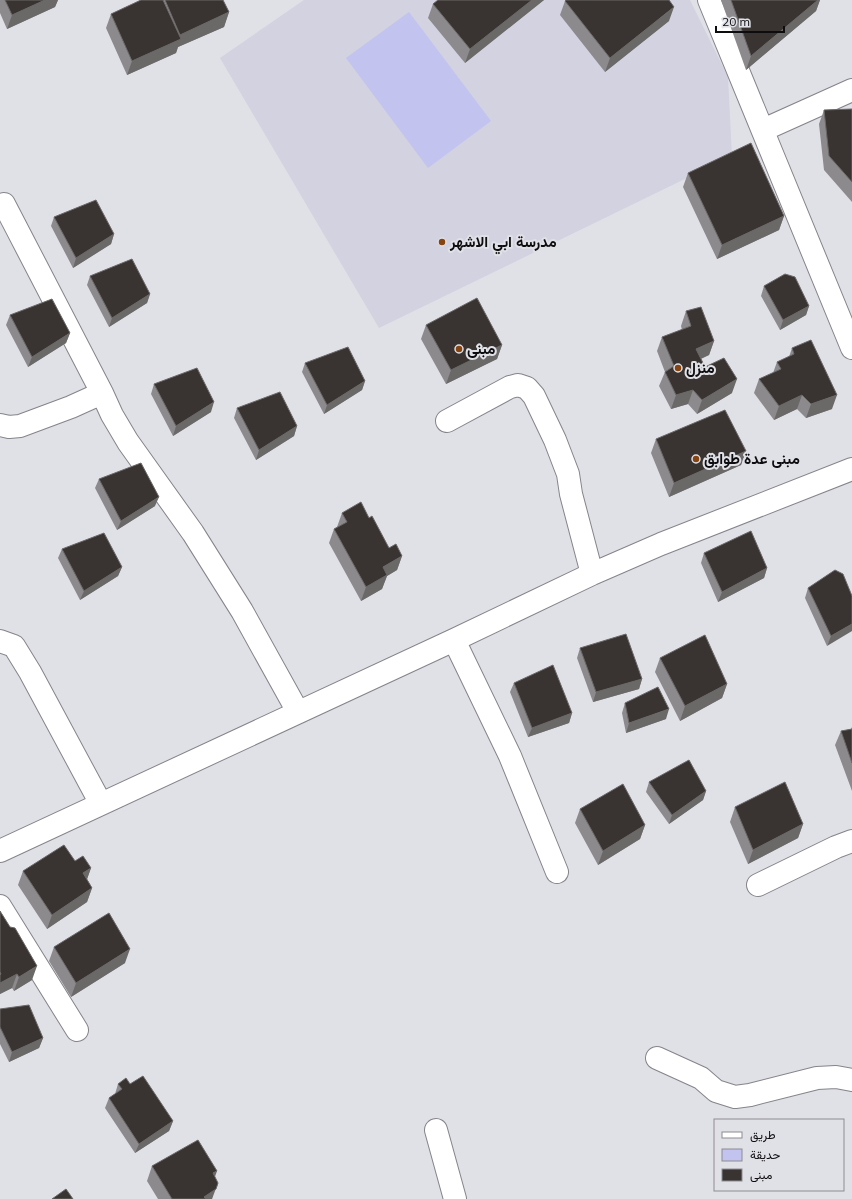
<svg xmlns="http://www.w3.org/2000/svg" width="852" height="1199" font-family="Mulish,Vazirmatn,sans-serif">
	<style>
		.built { fill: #d2d2e0 }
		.green { fill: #c3c3f0 }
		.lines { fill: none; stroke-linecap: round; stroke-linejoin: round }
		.minor-casing { stroke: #84848a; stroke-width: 24 }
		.minor { stroke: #fff; stroke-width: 22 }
		.wall { fill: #8c8a8c }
		.shaded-wall { fill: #6b6868 }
		.building { fill: #393431; stroke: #6b6868 }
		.poi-dot { fill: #864411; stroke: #e0e0e7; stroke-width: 1.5 }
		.labels { text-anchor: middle; stroke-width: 4; stroke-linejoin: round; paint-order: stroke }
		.poi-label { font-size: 15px; font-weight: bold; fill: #0d0d0f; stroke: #e0e0e7; text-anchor: start }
	</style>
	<rect width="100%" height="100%" fill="#e0e0e7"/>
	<path class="built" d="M304,0H690L728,77L732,156L379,328L220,58Z"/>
	<path class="green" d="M409,12L491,121L428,168L346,58Z"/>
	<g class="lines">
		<defs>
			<path id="minor" d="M709,0L852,348
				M763,130L852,90
				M4,204L102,393L112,415L128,442L193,533L242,611L298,712
				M447,421L510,387L518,385L527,388L534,396L555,440L568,474L571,494L592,574
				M0,425L9,427L20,426L71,407L102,393
				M454,640L510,756L557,872
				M0,641L14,646L30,672L101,804
				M0,851L454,640L592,574L661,544L852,469
				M758,885L836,847L852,841
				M0,906L77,1030
				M657,1058L701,1078L716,1091L735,1097L750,1095L817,1078L836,1077L852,1080
				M436,1130L455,1199"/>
		</defs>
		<use href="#minor" class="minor-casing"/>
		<use href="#minor" class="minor"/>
	</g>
	<path class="wall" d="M0,0H58L55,7L7,29L0,13Z
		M141,0H223L229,12L224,27L178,47L176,53L127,75L106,28L111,14Z
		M438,0H544L465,63L428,18L433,4Z
		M721,0H820L816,11L746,70Z
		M565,1L669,21L605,72L560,15Z
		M852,109V202L824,170L819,124L824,110Z
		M688,173L784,216L779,230L717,259L683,187Z
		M54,217L114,234L111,244L73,268L51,226Z
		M90,276L150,294L147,303L109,327L87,285Z
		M764,286L809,306L806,315L780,330L761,296Z
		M686,311L714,341L709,355L701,359L705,367L732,393L697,414L688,404L671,409L659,386L665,372L657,351L662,337L682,330L681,326Z
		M10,315L70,333L66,343L28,367L6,325Z
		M426,325L502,345L497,359L446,384L421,339Z
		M792,348L832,409L806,418L797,409L774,420L754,393L759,379L773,373L777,362L789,357Z
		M305,363L365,381L362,390L324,414L302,372Z
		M154,384L211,412L173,436L151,394Z
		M237,408L297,426L294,436L256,460L234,418Z
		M656,439L746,451L741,465L669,497L651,453Z
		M99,479L155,506L117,530L95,488Z
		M342,513L369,518L389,548L402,556L397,570L387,576L382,589L361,601L329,543L334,529L337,528V527Z
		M62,549L122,567L118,576L80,600L58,558Z
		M704,553L767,568L764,578L718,602L701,563Z
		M808,588L852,596L827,646L805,598Z
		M580,648L642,679L639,689L593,702L577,658Z
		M660,658L727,684L722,698L680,721L655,672Z
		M514,683L572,713L569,723L528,737L510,692Z
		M625,703L666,719L626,733L622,713Z
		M852,727V791L835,745L841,731L851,729Z
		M649,782L706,791L703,800L669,824L646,792Z
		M735,807L803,824L798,838L748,864L730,822Z
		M580,809L645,825L640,839L598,865L575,823Z
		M75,861L91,868L87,879L92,888L87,902L47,929L18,885L23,871Z
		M0,911L32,980L14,991L12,988L0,994Z
		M54,947L125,963L71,997L49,961Z
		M0,1009L43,1038L39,1048L9,1062L0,1044Z
		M118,1084H130L173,1121L169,1131L135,1153L105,1108L109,1098L115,1094Z
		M152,1166L215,1177L212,1199H158L147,1181Z"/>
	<path class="shaded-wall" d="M45,0H58L55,7L7,29L12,15Z
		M532,0H544L465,63L470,49Z
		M818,0H820L816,11L746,70L751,56Z
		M674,7L669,21L605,72L610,58Z
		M229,12L224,27L178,47L176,53L127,75L132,61L178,40L180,35Z
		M784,216L779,230L717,259L722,245Z
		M114,234L111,244L73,268L76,258Z
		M150,294L147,303L109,327L112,318Z
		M809,306L806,315L780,330L783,320Z
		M70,333L66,343L28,367L32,357Z
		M714,341L709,355L691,363L696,349Z
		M502,345L497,359L446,384L451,370Z
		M737,379L732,393L697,414L702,400Z
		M365,381L362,390L324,414L327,405Z
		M693,390L688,404L671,409L676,395Z
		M802,395L797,409L774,420L779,406Z
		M837,395L832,409L806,418L811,404Z
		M214,402L211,412L173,436L176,426Z
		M297,426L294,436L256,460L259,450Z
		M746,451L741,465L669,497L674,483Z
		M159,497L155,506L117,530L121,521Z
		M402,556L397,570L387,576L382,589L361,601L366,587L383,567Z
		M122,567L118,576L80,600L84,591Z
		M767,568L764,578L718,602L722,592Z
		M852,624V631L827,646L831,636Z
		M642,679L639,689L593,702L596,692Z
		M727,684L722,698L680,721L685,706Z
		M669,709L666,719L626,733L629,723Z
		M572,713L569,723L528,737L532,728Z
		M706,791L703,800L669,824L672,815Z
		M803,824L798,838L748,864L753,850Z
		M645,825L640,839L598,865L603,851Z
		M91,868L86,882L83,873Z
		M92,888L87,902L47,929L52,915Z
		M130,949L125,963L71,997L76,983Z
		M37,966L32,980L14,991L19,977Z
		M17,974L12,988L0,994V983Z
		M43,1038L39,1048L9,1062L12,1052Z
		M173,1121L169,1131L135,1153L139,1144Z
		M217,1171L212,1185L213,1173Z
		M218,1183L212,1199H203L204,1197Z"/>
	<path class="building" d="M5,0H45L12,15Z
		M141,0H163L181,39L132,61L111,14Z
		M165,0H223L229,12L180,35Z
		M438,0H532L470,49L433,4Z
		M566,0H669L674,7L610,58L565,1Z
		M731,0H818L751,56Z
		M852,109V182L829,156L824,110Z
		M751,143L784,216L722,245L688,173Z
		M96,200L114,234L76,258L54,217Z
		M132,259L150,294L112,318L90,276Z
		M785,274L795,277L809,306L783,320L764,286Z
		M477,298L502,345L451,370L426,325Z
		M52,299L70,333L32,357L10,315Z
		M701,307L714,341L696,349L705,367L724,358L737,379L702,400L693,390L676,395L665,372L674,366L662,337L691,326L686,311Z
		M811,340L837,395L811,404L802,395L779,406L759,379L781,369L777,362L794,354L792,348Z
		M348,347L365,381L327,405L305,363Z
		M197,368L214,402L176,426L154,384Z
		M280,392L297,426L259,450L237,408Z
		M725,410L746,451L674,483L656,439Z
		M141,463L159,497L121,521L99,479Z
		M361,502L369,518L372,516L389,548L396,544L402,556L383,567L387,575L366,587L334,529L347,522L342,513Z
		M751,531L767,568L722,592L704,553Z
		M104,533L122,567L84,591L62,549Z
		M835,570L843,574L852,596V624L831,636L808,588Z
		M626,634L642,679L596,692L580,648Z
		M705,635L727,684L685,706L660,658Z
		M553,665L572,713L532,728L514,683Z
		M658,687L669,709L629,723L625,703Z
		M852,729V763L841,731Z
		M689,760L706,791L672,815L649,782Z
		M785,782L803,824L753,850L735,807Z
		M623,784L645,825L603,851L580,809Z
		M64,845L75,861L83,856L91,868L83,873L92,888L52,915L23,871Z
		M0,911L10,927L15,928L37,966L19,977L17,974L0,983V975L1,974L0,972Z
		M109,913L130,949L76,983L54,947Z
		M29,1005L43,1038L12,1052L0,1027V1009Z
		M143,1076L173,1121L139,1144L109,1098L122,1089L118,1084L126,1078L130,1084Z
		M198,1140L217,1171L213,1173L218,1183L216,1189L204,1197L206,1199H172L152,1166Z
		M66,1189L73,1199H52Z"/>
	<g class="poi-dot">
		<circle cx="442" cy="242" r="4"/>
		<circle cx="459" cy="349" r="4"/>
		<circle cx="678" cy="368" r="4"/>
		<circle cx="696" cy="459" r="4"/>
	</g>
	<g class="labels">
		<g class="poi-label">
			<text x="450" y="247">مدرسة ابي الاشهر</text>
			<text x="467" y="354">مبنى</text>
			<text x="686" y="373">منزل</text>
			<text x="704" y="464">مبنى عدة طوابق</text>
		</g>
	</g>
	<rect x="714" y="1119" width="130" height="72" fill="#e0e0e7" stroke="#8c8c91"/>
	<rect x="722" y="1132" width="20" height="6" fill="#ffffff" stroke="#8c8c91"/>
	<text x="750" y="1139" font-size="12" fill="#0d0d0f">طريق</text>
	<rect x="722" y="1149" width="20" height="12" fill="#c3c3f0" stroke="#8c8c91"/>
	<text x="750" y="1159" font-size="12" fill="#0d0d0f">حديقة</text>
	<rect x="722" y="1169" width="20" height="12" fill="#393431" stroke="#8c8c91"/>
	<text x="750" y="1179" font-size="12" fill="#0d0d0f">مبنى</text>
	<path d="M716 26v6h68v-6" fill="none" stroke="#0d0d0f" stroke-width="2"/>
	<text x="722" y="26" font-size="12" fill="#0d0d0f" stroke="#e0e0e7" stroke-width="3" paint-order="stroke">20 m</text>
</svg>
